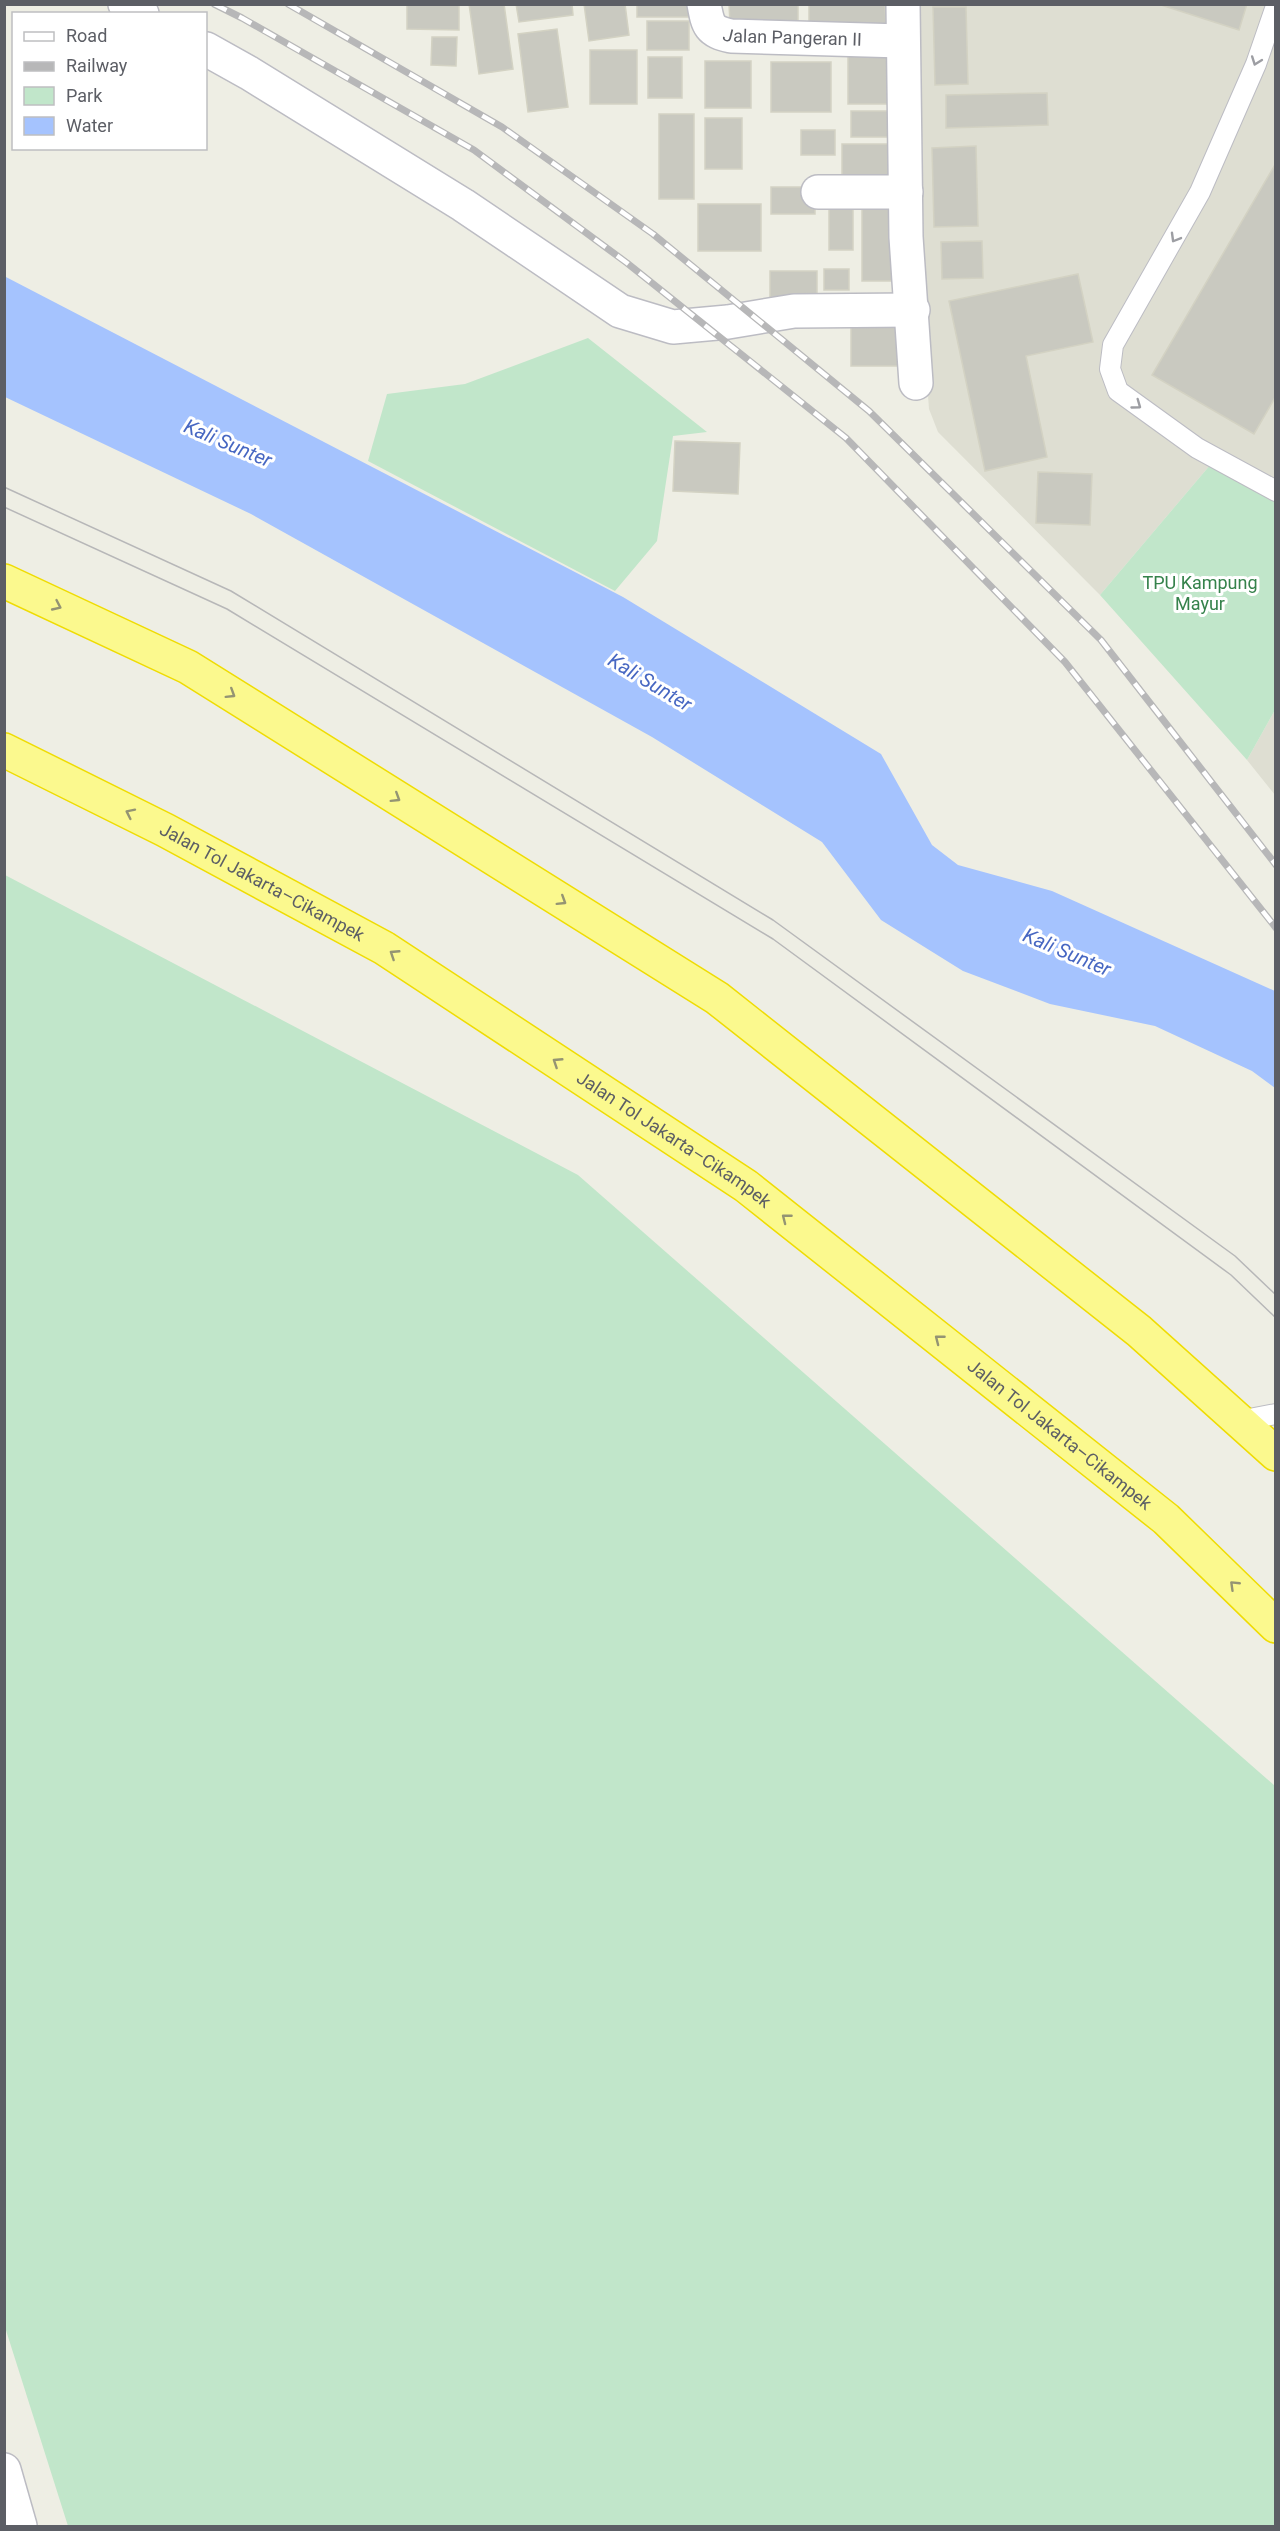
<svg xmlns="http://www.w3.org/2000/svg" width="1280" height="2531" font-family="Roboto,sans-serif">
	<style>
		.education { fill: #deded2 }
		.green { fill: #c1e6ca }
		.water { fill: #a5c3fe }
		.building { fill: #c9c9c0; stroke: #d3d2c3; stroke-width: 1.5 }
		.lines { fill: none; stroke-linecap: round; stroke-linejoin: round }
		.service-casing { stroke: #bcbcc3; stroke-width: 22 }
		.minor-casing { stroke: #bcbcc3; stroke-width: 36 }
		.motorway-casing { stroke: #efdc03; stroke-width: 36 }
		.service { stroke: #fff; stroke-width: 20 }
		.minor { stroke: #fff; stroke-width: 33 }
		.motorway { stroke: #fbf98e; stroke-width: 33 }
		.tram { stroke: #b7b7b8; stroke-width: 1.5 }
		.rail-casing { stroke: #b7b7b8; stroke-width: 7 }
		.rail { stroke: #fff; stroke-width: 4.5; stroke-dasharray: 14; stroke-linecap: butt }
		.oneway { stroke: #9d9ea3 }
		.oneway2 { stroke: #949473 }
		.labels { text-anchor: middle; stroke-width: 6; stroke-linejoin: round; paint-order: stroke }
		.street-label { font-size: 18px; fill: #5c5e65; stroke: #fff }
		.park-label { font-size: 18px; fill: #35824b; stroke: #fff }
		.water-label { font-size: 20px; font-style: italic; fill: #4767c2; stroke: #fff }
	</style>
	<rect width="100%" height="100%" fill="#eeeee4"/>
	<path class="education" d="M909,5H1275V497L1211,464L1100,595L938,432L929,409L916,231Z
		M1275,710V795L1247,760Z"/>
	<path class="green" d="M588,338L707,432L673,436L657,541L615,591L368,461L387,394L465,384Z
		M1211,464L1275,497V710L1247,760L1100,595Z
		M5,875L578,1175L1275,1786V2526H68L4,2324Z"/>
	<path class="water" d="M4,276L623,597L881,754L932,845L958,865L1052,891L1275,991V1088L1252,1071L1155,1026L1050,1004L963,971L881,920L822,842L652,737L251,514L5,397Z"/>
	<path class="building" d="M407,4H459V30L407,29Z
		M469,4H504L513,69L479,74Z
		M516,4H572L573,15L519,22Z
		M584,4H625L629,35L589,41Z
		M637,4H697V17H637Z
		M729,4H798V22L730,23Z
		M809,4H885L886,26L809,27Z
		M1158,4H1247L1239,30Z
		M933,7H966L968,84L935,85Z
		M647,21H689V50H647Z
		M557,29L568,107L528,112L518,34Z
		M432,37H457L456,66L431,65Z
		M848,49H896V104H848Z
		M590,50H637V104H590Z
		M648,57H682V98H648Z
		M705,61H751V108H705Z
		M771,62H831V112H771Z
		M1047,93L1048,125L946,128V95Z
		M851,111H894V137H851Z
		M659,114H694V199H659Z
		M705,118H742V169H705Z
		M801,130H835V155H801Z
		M842,144H901V190H842Z
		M976,146L978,226L934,227L932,148Z
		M1276,163V396L1254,434L1152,375Z
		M771,187H815V214H771Z
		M829,195H853V250H829Z
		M862,196H901V281H862Z
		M698,204H761V251H698Z
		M982,241L983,278L942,279L941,242Z
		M824,269H849V290H824Z
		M770,271H817V297H770Z
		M1078,274L1093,342L1026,356L1047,457L985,471L949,301Z
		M851,327H905V366H851Z
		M675,441L740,443L738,494L673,491Z
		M1038,472L1092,474L1090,525L1036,523Z"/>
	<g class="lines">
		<defs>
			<path id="service" d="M1276,6L1256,64L1200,192L1113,345L1110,369L1118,391L1197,448L1276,491
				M1239,1421L1276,1414"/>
			<g id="minor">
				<path d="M125,4L142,14"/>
				<path id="s1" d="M704,4C708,26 709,31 731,36L902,41"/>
				<path d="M903,4L906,237L916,383"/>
				<path d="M206,49L249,73L463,205L620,311L673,327L728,322L794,311L913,310"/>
				<path d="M818,192H906"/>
				<path d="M4,2470L20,2526"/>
			</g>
			<g id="motorway">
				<path d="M4,581L188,667L717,998L1139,1331L1276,1454"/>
				<path id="s2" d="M4,750L165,830L384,948L746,1186L1166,1519L1276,1626"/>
			</g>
		</defs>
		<use href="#service" class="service-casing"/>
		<use href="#minor" class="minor-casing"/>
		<use href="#motorway" class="motorway-casing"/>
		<use href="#service" class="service"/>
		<use href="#minor" class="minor"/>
		<use href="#motorway" class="motorway"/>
		<path class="tram" d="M4,487L231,591L773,920L1235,1256L1276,1295
			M4,507L227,609L773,939L1231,1275L1276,1318"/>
		<defs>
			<path id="rail" d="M214,4L242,18L474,150L627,263L846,438L1065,662L1276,928
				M288,4L502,127L653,234L869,411L1101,640L1276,865"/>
		</defs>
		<use href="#rail" class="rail-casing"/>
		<use href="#rail" class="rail"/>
	</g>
	<defs><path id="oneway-chevron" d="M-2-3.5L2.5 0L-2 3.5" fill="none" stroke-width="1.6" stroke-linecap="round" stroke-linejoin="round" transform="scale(1.5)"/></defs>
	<g class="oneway">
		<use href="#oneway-chevron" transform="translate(1256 61) rotate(110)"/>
		<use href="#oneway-chevron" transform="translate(1175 238) rotate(120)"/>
		<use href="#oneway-chevron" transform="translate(1137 405) rotate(36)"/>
	</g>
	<g class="oneway2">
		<use href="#oneway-chevron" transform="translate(57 606) rotate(25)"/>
		<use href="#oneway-chevron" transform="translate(231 694) rotate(32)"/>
		<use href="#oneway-chevron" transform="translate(396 798) rotate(32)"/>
		<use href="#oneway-chevron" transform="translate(130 813) rotate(-154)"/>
		<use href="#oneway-chevron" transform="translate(562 901) rotate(32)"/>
		<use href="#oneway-chevron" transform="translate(394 954) rotate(-147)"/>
		<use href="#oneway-chevron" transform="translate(557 1062) rotate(-147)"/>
		<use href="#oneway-chevron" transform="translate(786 1218) rotate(-142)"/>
		<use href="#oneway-chevron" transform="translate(939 1339) rotate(-142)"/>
		<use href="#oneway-chevron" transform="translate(1234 1585) rotate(-136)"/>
	</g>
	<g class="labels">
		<g class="street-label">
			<text dy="6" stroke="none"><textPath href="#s1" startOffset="108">Jalan Pangeran II</textPath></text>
			<text dy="6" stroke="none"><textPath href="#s2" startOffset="290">Jalan Tol Jakarta–Cikampek</textPath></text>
			<text dy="6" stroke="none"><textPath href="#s2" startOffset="776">Jalan Tol Jakarta–Cikampek</textPath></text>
			<text dy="6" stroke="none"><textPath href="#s2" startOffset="1262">Jalan Tol Jakarta–Cikampek</textPath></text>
		</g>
		<g class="park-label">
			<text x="1200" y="589">TPU Kampung<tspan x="1200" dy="21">Mayur</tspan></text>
		</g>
		<g class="water-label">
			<text transform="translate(228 443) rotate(23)" y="7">Kali Sunter</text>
			<text transform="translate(650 682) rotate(31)" y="7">Kali Sunter</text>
			<text transform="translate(1067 952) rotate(23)" y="7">Kali Sunter</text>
		</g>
	</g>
	<rect width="1280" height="2531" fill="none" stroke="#5c5e65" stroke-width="12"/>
	<rect x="12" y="12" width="195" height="138" fill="#ffffff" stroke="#bebfc1" stroke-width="1.5"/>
	<rect x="24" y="32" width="30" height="9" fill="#ffffff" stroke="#bebfc1" stroke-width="1.5"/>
	<text x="66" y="42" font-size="18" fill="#5c5e65">Road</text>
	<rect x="24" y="62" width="30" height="9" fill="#b7b7b8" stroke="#bebfc1" stroke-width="1.5"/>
	<text x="66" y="72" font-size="18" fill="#5c5e65">Railway</text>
	<rect x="24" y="87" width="30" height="18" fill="#c1e6ca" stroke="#bebfc1" stroke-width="1.5"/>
	<text x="66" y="102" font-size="18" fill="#5c5e65">Park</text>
	<rect x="24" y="117" width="30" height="18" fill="#a5c3fe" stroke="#bebfc1" stroke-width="1.5"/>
	<text x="66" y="132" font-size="18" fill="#5c5e65">Water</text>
</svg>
